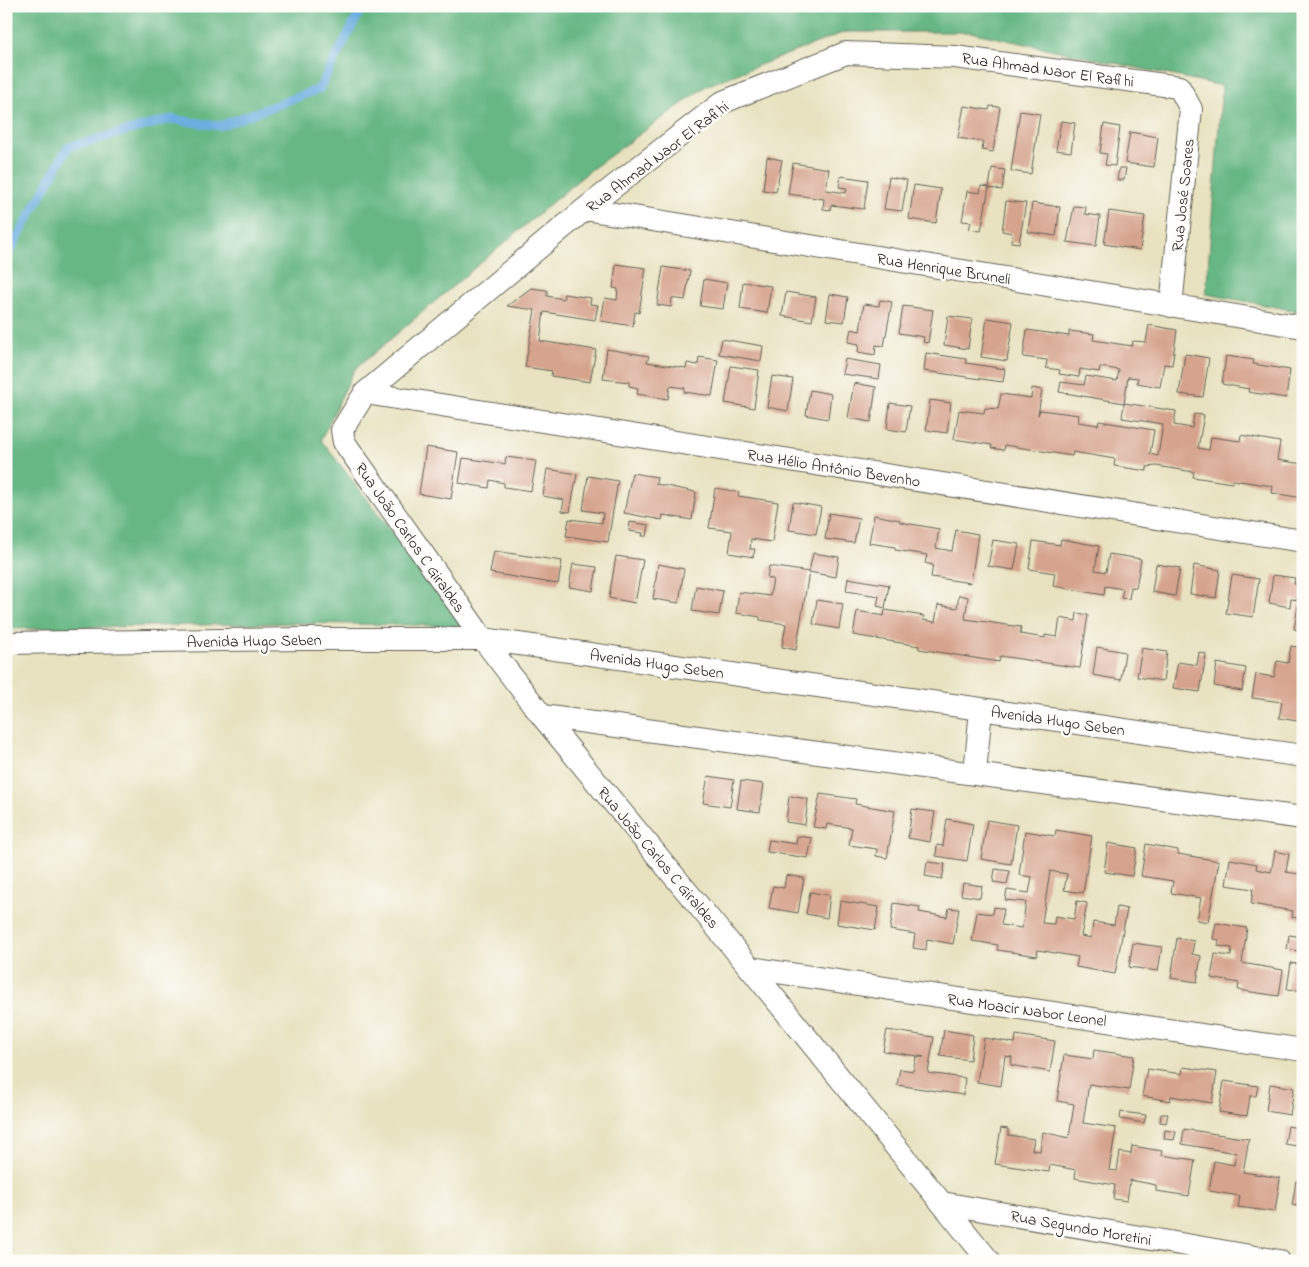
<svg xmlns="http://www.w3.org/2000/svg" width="1309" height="1267" font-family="'Indie Flower',sans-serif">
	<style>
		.forest { fill: #66b784; stroke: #416a50 }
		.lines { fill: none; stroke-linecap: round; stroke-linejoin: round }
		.stream { stroke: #6cafe1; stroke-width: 9 }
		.building { fill: #d6a38c }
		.street-casing { stroke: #636155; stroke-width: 24 }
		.street { stroke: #fff; stroke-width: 22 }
		.labels { text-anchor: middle; stroke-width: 5; stroke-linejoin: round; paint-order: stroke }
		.street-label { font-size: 16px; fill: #1c1c1c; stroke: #fdfcf7 }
	</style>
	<rect width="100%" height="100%" fill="#fdfcf7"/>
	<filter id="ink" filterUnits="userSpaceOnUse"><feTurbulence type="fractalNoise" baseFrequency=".02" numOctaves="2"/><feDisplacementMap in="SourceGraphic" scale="10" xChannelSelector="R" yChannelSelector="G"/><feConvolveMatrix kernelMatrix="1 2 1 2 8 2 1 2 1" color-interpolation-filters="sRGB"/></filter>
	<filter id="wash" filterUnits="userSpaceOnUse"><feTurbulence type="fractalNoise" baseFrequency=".0096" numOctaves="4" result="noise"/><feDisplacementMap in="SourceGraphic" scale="20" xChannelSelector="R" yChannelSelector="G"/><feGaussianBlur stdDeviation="1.12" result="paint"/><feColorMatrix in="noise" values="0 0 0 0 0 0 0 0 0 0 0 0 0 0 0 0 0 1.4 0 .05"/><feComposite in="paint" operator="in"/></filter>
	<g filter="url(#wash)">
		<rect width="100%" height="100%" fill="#e8e2c0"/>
		<path class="forest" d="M6,6H1303V312L1206,294L1222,86L970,32H845L706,86L588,172L354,370L321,440L465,626L295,623L6,629Z"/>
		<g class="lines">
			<path class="stream" d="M6,258L68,147L171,119L220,126L319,89L363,6"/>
		</g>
		<g id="blocks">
			<path class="building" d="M964,106L989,110L990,106L1000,107L993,152L982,150L983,142L958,138Z
				M1020,111L1040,114L1031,174L1011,171Z
				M1061,121L1075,123L1071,152L1056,150Z
				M1104,124L1120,127L1115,166L1105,165L1107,154L1100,153Z
				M1130,132L1158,137L1154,167L1125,163Z
				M767,157L782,160L776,192L763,190Z
				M793,163L829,169L826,190L846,193L847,188L839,187L841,176L868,180L864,209L831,205L830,210L823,209L824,199L788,194Z
				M992,168L1005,170L1002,190L989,188Z
				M1119,168H1126L1124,180H1117Z
				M889,177L907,180L902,211L884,209Z
				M914,185L941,189L936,223L909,219Z
				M981,186L989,187L981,231L969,229L971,222L962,221L967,191L980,193Z
				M1006,201L1026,203L1019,243L1011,242L1012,233L1002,231Z
				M1032,203L1060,207L1056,236L1028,232Z
				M1074,206L1086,207L1085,214L1100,216L1096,246L1067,242Z
				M1109,211L1145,216L1140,250L1104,244Z
				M616,264L646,268L639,313L635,312L633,326L601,321L605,298L617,300L618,289L613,288Z
				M663,267L690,271L685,300L672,298L671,307L657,305Z
				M704,279L727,283L723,309L700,306Z
				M743,282L771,286L767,313L740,309Z
				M531,288L547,290V296L563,299L564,294L591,298L590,304L598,305L595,320L544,312L540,341L596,350L590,382L551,376L552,371L525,367L535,310L507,306Z
				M786,292L816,297L812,321L782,316Z
				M830,294L848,297L844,322L826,320Z
				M880,300L892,302L884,346L876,345L875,355L858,352L859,344L848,342L851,329L860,331L864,304L879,306Z
				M903,306L933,310L928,343L923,342L924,337L899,333Z
				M948,316L972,319L968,349L944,345Z
				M987,318L1013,322L1007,361L981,357Z
				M1149,325L1177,330L1172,365L1164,364L1160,387L1137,383L1138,378L1128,377L1124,403L1176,411L1174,425L1192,428L1194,414L1204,415L1198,448L1209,450L1211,437L1240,441L1241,435L1280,442L1277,460L1303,464V498L1272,493L1273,486L1233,480L1232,483L1193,477L1194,472L1156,466L1147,467V471L1114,466L1115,459L1073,452L1072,456L1005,445L1004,450L991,448L992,445L954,439L959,410L984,413L985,408L998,409L1001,394L1031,398L1032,388L1042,390L1038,415L1040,410L1079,415L1078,422L1098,425L1099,421L1154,430L1150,454L1158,456L1163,424L1122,418L1124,403L1059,392L1061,382L1084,385L1086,376L1117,381L1119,370L1100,367L1099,372L1080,369L1079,377L1059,374L1060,370L1046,368L1047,360L1023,357L1027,330L1069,336V331L1094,334L1093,340L1132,346L1133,341L1146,342Z
				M722,339L763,346L761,361L719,354Z
				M607,349L649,356L647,362L686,368L687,363L698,365L699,357L718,360L712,396L684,392L685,388L670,386L668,399L637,394L638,388L629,386V382L603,379Z
				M926,353L966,359V363L1005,369L1003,382L924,371Z
				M1185,354L1209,358L1203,397L1179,394Z
				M1226,356L1254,360L1253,364L1290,370L1286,398L1248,392L1249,389L1222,384Z
				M845,359L881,365L879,379L842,374Z
				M731,366L759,370L754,408L725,403Z
				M772,376L793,379L788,411L767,407Z
				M854,383L876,387L871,422L848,418Z
				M810,390L831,394L828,419L806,415Z
				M930,400L951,403L947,433L926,430Z
				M890,403L910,406L906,432L887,429Z
				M426,447L458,452L451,499L419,494Z
				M506,457L536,461L531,491L504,487V483L490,480L489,488L459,483L463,458L505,464Z
				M547,469L577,474L570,512L562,511L564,500L543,496Z
				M632,473L657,477L656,484L696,492L692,520L663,515L662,520L624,513Z
				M588,476L618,481L608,542L566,536L569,519L602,523L603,513L583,510Z
				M715,488L739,492L738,496L778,502L772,542L751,539L750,549H755L753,557L729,553L732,531L709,528Z
				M793,502L821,507L816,534L789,530Z
				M829,513L859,518L854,543L825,539Z
				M874,515L900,520V522L939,529L936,548L952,551L956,530L978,534L971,583L931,577L933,565L925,563L927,555L895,550V547L869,543Z
				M630,522L649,525L647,536H642L643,533L629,531Z
				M1061,539L1099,546L1095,570L1106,572L1109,554L1141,559L1136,588L1131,587L1129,599L1121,598L1123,589L1105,586L1104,595L1053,586L1055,573L1029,569L1033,541L1060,545Z
				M993,540L1019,544L1014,570L988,566Z
				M494,551L562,561L558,584L490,573Z
				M813,553L839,557L836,577L809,572Z
				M616,556L643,560L635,603L609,598Z
				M573,564L597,567L593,591L569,587Z
				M658,564L684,569L679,603L653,599Z
				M1156,564L1180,568L1175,596L1152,592Z
				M1194,565L1220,570L1216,598L1190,594Z
				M769,566L809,572L796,650L782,647L786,624L760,620V617L736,613L739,592L770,596L773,579L767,578Z
				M1232,575L1259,579L1253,617L1226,613Z
				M1273,575L1295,578L1294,584L1303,585V631L1294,629L1299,600L1291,599L1290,607L1269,603Z
				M848,578L889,585L885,608L877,606L879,596L846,591Z
				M696,586L723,591L719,615L692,611Z
				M959,595L968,597L965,619L1021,627L1020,634L1045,638V635L1057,637L1060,618L1076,621L1077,613L1088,615L1080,668L1000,656L999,662L919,649V646L853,635L857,611L884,616L885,610L924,616L923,620L935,622L938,605L957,608Z
				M817,600L843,604L839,629L813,624Z
				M1291,646L1303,648V722L1279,718L1282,702L1252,698L1256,674L1274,677L1277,661L1288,663Z
				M1097,647L1125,652L1121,680L1093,675Z
				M1142,648L1167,652L1163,681L1137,677Z
				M1199,652L1206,654L1200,692L1173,688L1178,662L1197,665Z
				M1217,663L1246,668L1242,691L1214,686Z
				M708,776L734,780L730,807L703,803Z
				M741,781L764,784L760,812L737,809Z
				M820,794L856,799L855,804L895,811L887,858L876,856L877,849L849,845L852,828L827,824L826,829L813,827Z
				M789,796L808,799L805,825L786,822Z
				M912,809L935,812L930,842L908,838Z
				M947,819L973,824L967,861L936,856L937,845L943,846Z
				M987,820L1017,825L1011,864L981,859Z
				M1056,830L1092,836L1083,893L1064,890L1067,874L1050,871L1042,923L1054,924L1055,916L1074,919L1077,901L1087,903L1081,936L1091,938L1093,922L1114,925L1117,907L1127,909L1115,974L1076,967L1078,957L1038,950L1037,956L997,950L998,945L972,941L977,912L993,914L994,907L1004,909L1001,925L1022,928L1026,902L1005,900L1007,890L1029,893L1032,877L1019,875L1025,831L1055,836Z
				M797,836L812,838L808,858L767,852L769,840L796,844Z
				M1108,843L1137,848L1132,876L1104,872Z
				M1146,844L1178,850V854L1219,861L1208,922L1197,920L1201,898L1171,893L1173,881L1141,876Z
				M1275,851L1289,854L1286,872L1299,874L1300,868H1303V919L1292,917L1293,911L1251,904L1253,889L1226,885L1230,859L1257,864L1256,869L1271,872Z
				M927,862L945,864L942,879L925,876Z
				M995,869L1010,871L1007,884L993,882Z
				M786,875L804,878L798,913L769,908L773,886L784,888Z
				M963,883L982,886L980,898L961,895Z
				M810,892L830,895L827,918L806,914Z
				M840,901L879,907L875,930L837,924Z
				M894,903L920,907L919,912L947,917L949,908L959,909L953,944L927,939L926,950L913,948L915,934L890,930Z
				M1216,923L1247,928L1242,963L1283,970L1279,996L1238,990L1239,983L1211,978L1215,954L1231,956L1232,948L1218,946L1219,940L1213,939Z
				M1289,935L1303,937V952L1287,949Z
				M1177,938L1194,941L1192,954L1201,956L1197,982L1171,978Z
				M1133,943L1162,947L1158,971L1129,967Z
				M1291,963L1303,965V991L1287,989Z
				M887,1030L934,1037L928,1073L965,1078L963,1095L897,1085L900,1069L913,1071L916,1057H924L883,1051Z
				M944,1030L973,1035L970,1060L940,1056Z
				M1016,1035L1055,1041L1050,1072L1011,1065L1012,1057L1005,1056L1001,1086L977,1082L984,1038L1015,1043Z
				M1094,1050L1134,1056L1129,1090L1089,1084L1083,1123L1116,1128L1109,1170L1117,1171L1120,1152L1131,1154L1132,1146L1162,1151L1161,1155L1195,1160L1189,1196L1156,1191V1185L1130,1180L1127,1201L1113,1199L1115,1185L1075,1178L1076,1170L1050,1165L1049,1172L995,1164L1001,1128L1008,1129V1135L1034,1139L1032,1150L1040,1151L1043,1132L1069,1138L1074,1104L1057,1101L1064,1055L1093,1059Z
				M1183,1067L1217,1072L1212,1103L1171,1096L1170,1101L1142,1096L1147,1069L1182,1074Z
				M1224,1081L1258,1086L1256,1096H1250L1247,1116L1219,1112Z
				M1270,1084L1294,1088L1290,1115L1266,1111Z
				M1121,1112L1146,1115L1144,1123L1120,1119Z
				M1161,1114H1168L1166,1123L1160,1122Z
				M1288,1126L1303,1129V1147L1285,1144Z
				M1184,1129L1249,1139L1243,1172L1280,1178L1275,1212L1238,1207L1240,1196L1209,1191L1214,1161L1234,1165L1236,1153L1182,1144Z
				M1165,1130L1176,1132L1174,1140L1164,1139Z
				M1296,1181L1303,1182V1207L1292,1205Z"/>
		</g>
	</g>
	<g filter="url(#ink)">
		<use href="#blocks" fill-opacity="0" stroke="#636155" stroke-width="1"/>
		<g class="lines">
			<defs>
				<path id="street" d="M585,209L1303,327
					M365,393L1303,541
					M6,643L306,639H483L981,709L1303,756
					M542,716L1303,818
					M975,773L981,709
					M750,968L1303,1050
					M942,1203L1279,1261
					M989,1261L750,968L542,716L483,639L344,442L342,430L365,393L585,209L723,102L846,53L955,57L1179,87L1191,109L1171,306"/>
			</defs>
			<use href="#street" class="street-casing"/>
			<use href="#street" class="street"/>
		</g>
	</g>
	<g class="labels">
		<g class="street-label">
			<text transform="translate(1048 69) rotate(8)" y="6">Rua Ahmad Naor El Rafihi</text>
			<text transform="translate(657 156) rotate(-37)" y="6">Rua Ahmad Naor El Rafihi</text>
			<text transform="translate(1182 195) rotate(-84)" y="6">Rua José Soares</text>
			<text transform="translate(944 268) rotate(9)" y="6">Rua Henrique Bruneli</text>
			<text transform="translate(834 467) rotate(9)" y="6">Rua Hélio Antônio Bevenho</text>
			<text transform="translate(411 537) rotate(55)" y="6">Rua João Carlos C Giraldes</text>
			<text transform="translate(254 640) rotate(-1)" y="6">Avenida Hugo Seben</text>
			<text transform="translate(657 663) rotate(8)" y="6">Avenida Hugo Seben</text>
			<text transform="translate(1058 720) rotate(8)" y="6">Avenida Hugo Seben</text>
			<text transform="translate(659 857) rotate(50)" y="6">Rua João Carlos C Giraldes</text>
			<text transform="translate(1027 1009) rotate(8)" y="6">Rua Moacir Nabor Leonel</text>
			<text transform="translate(1081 1227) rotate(10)" y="6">Rua Segundo Moretini</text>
		</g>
	</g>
	<rect width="1309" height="1267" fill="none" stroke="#fdfcf7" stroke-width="25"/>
</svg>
